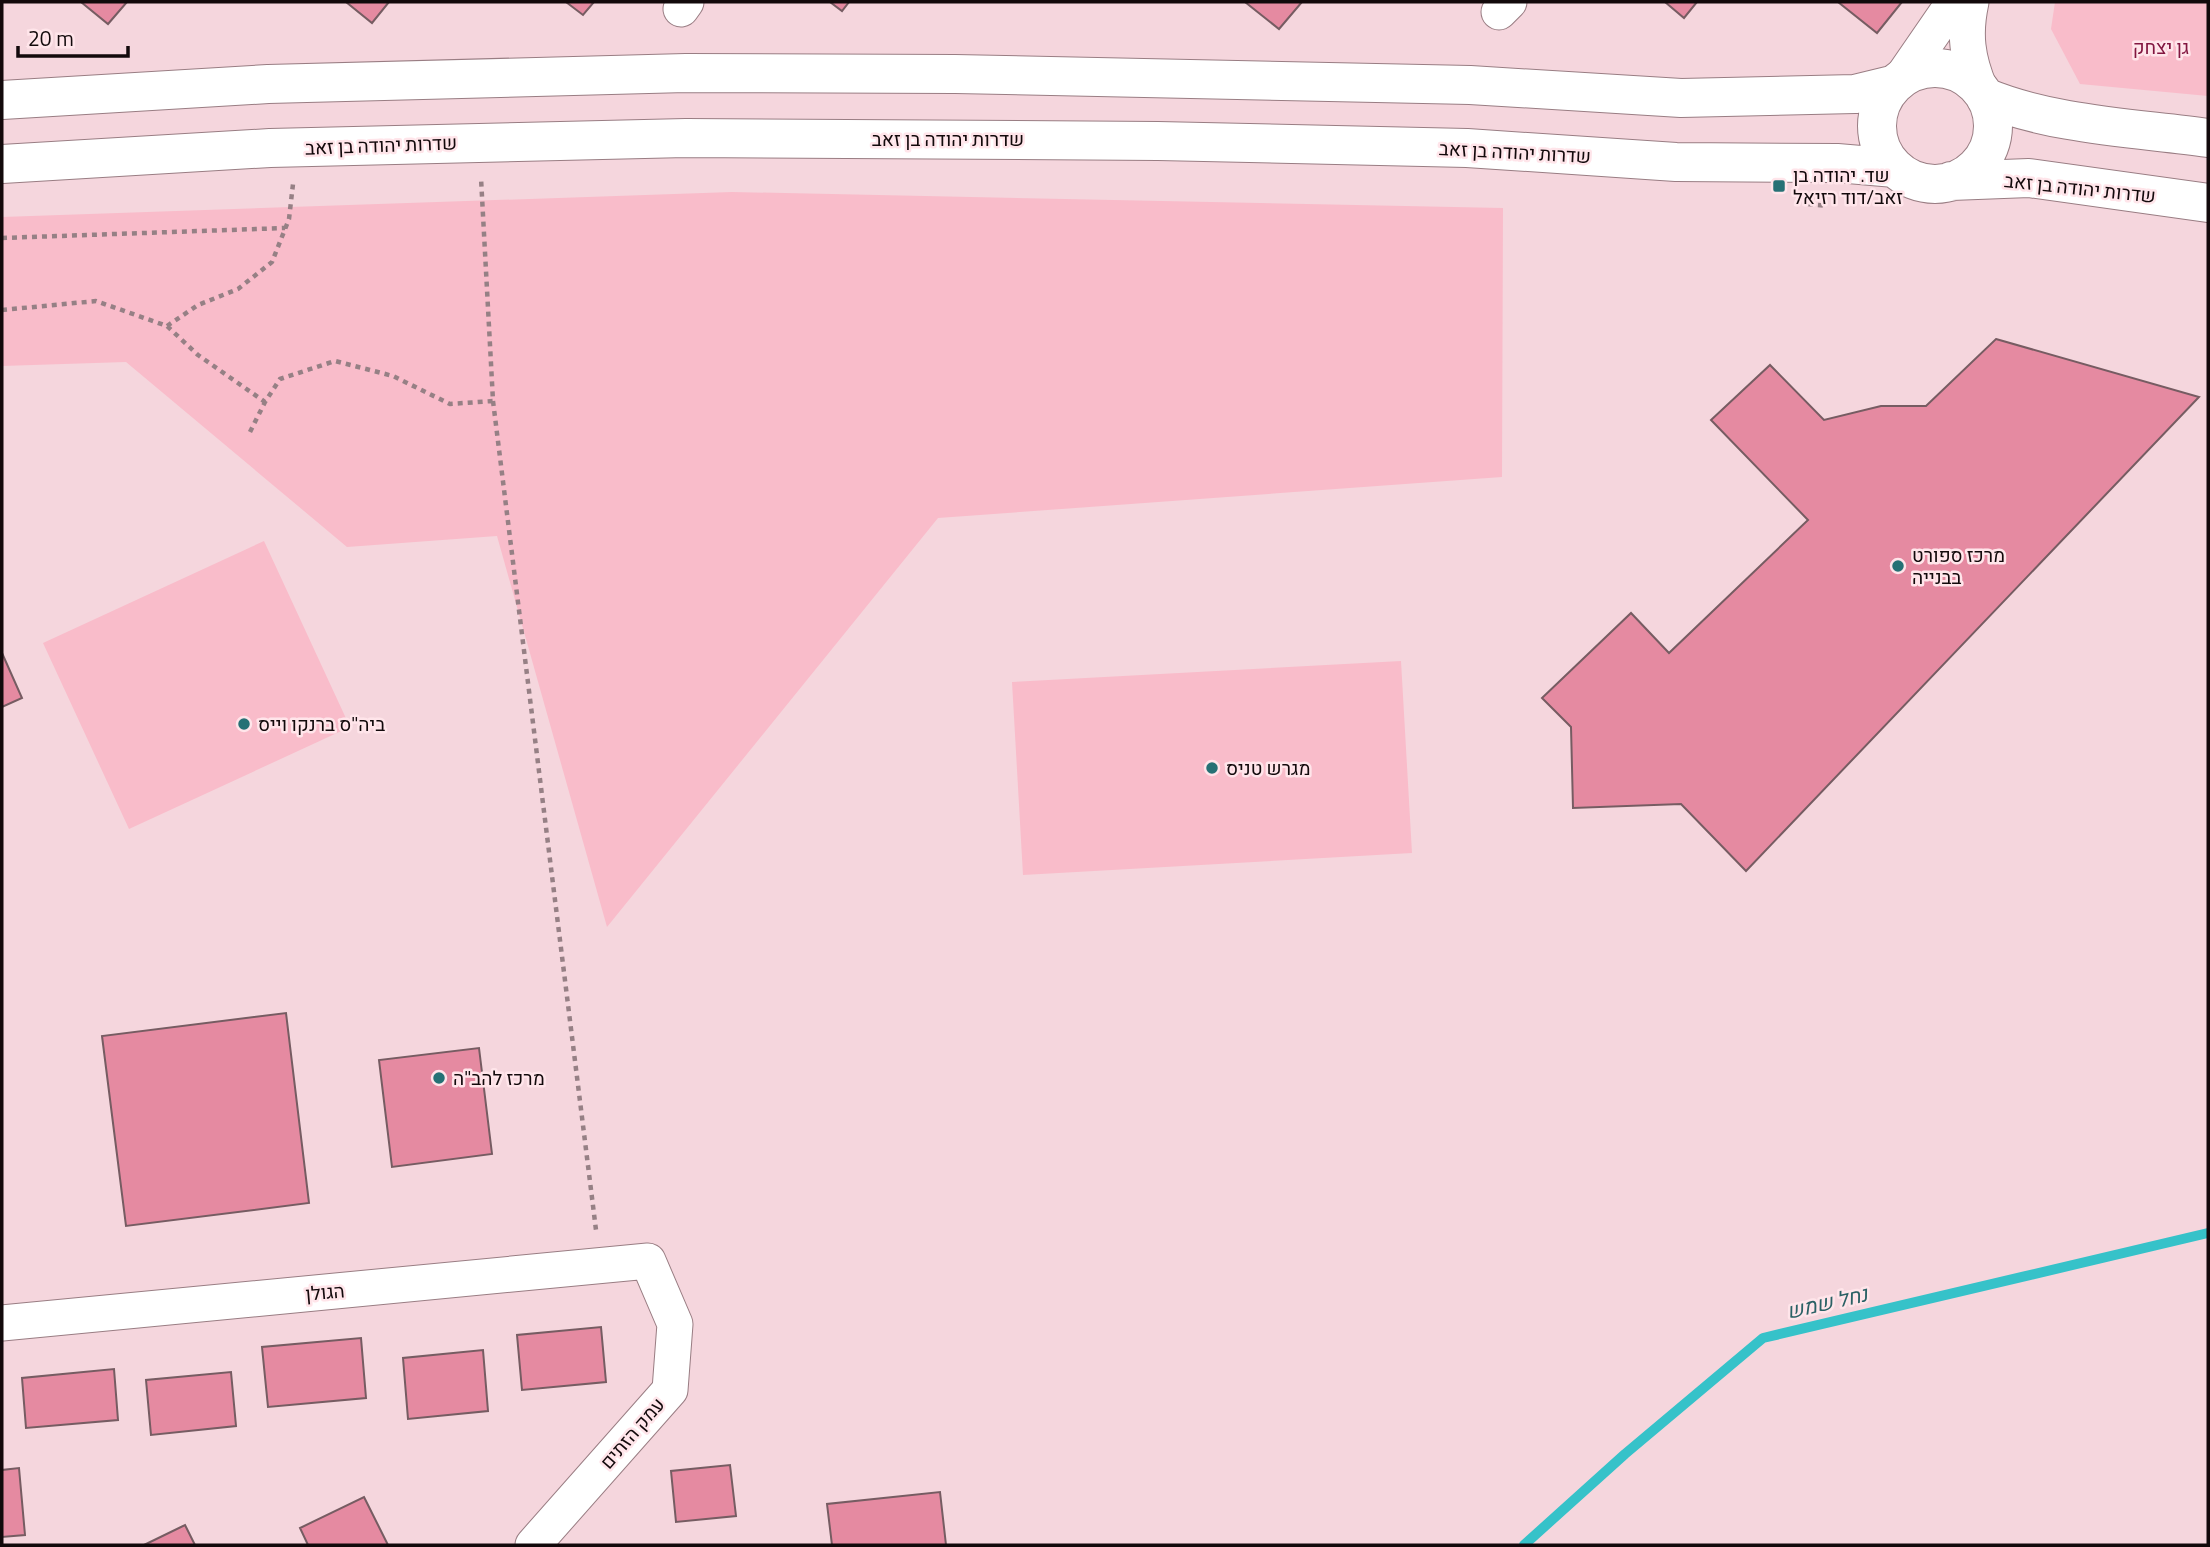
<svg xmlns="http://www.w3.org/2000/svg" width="2210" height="1547" font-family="'Titillium Web',Heebo,sans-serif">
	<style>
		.green { fill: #f9bcca }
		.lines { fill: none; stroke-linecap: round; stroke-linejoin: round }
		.stream { stroke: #36c2c9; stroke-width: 10 }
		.building { fill: #e58aa1; stroke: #765c62; stroke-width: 2 }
		.minor-casing { stroke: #997d83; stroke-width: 37 }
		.secondary-casing { stroke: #997d83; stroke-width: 40 }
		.path { stroke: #968085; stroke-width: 4.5; stroke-dasharray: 5 5; stroke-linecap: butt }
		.minor { stroke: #fff; stroke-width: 35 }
		.secondary { stroke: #fff; stroke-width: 38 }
		.poi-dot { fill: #267175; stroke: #ffe5ea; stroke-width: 2.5 }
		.labels { text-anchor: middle; stroke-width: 5; stroke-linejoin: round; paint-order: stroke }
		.park-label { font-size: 19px; fill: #821640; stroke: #ffe5ea }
		.street-label { font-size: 19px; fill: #12090b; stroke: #ffe5ea }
		.poi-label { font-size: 19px; fill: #12090b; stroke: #ffe5ea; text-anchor: start }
		.water-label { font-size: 21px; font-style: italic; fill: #2b6165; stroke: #ffe5ea }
	</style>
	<rect width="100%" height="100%" fill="#f5d6dd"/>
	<path class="green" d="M2055,2H2208V96L2080,84L2051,29Z
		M732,192L1503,208L1502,477L938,518L607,927L497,536L347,547L126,362L2,366V217Z
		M264,541L350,727L129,829L43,643Z
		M1401,661L1412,853L1023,875L1012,682Z"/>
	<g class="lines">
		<path class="stream" d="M1524,1545L1625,1454L1763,1338L2208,1233"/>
	</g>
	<path class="building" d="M81,2H127L108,24Z
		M346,2H389L372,23Z
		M566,2H594L583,15Z
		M830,2H849L842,11Z
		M1245,2H1302L1279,29Z
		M1665,2H1697L1684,18Z
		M1838,2H1902L1877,33Z
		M1996,339L2199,397L1746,871L1681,804L1573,808L1571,727L1542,698L1631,613L1669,653L1808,520L1711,420L1770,365L1824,420L1881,406H1926Z
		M2,653L22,698L2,707Z
		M286,1013L309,1203L126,1226L102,1036Z
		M479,1048L492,1154L392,1167L379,1060Z
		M601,1327L606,1382L522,1390L517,1335Z
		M361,1338L366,1398L268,1407L262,1347Z
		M483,1350L488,1411L408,1419L403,1358Z
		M114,1369L118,1420L26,1428L22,1378Z
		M231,1372L236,1426L151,1435L146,1380Z
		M730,1465L736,1516L676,1522L671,1471Z
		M19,1468L25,1535L2,1537V1470Z
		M940,1492L946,1545H832L827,1504Z
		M364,1497L388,1545H308L300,1528Z
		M185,1525L195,1545H144Z"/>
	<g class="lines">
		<defs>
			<path id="minor" d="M1971,2C1964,34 1967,58 1980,89
				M681,9L686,2
				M1499,12L1509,2
				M1901,79L1954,2
				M2,1323L648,1261L675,1324L670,1390L533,1545"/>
			<path id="secondary" d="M1877 126a58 58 0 1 1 116 0a58 58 0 1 1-116 0Z
				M1985,97C2052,125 2136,128 2208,138
				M2,100L268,84L686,73L955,74L1470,85L1681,98L1855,94L1892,85
				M2,164L270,148L686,138L1158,141L1467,148L1676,162L1837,163L1895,168
				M1951,181L2029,178L2208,203"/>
		</defs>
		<use href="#minor" class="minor-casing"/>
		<use href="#secondary" class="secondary-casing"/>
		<path class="path" d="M1808,204L1827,206
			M2,238L285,228
			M2,310L96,301L167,326L198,355L265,402
			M167,326L198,305L238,289L272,262L289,219L293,184
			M493,401L596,1230
			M250,432L265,402L280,379L335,361L393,376L450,404L493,401L481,178"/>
		<use href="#minor" class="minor"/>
		<use href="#secondary" class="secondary"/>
	</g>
	<g class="poi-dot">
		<rect x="1772" y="179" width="14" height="14" rx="3.5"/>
		<circle cx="1898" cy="566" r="7"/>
		<circle cx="244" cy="724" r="7"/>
		<circle cx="1212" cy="768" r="7"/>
		<circle cx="439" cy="1078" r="7"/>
	</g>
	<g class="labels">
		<g class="park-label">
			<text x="2161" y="54">גן יצחק</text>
		</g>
		<g class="street-label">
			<text x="948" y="146">שדרות יהודה בן זאב</text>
			<text transform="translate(381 145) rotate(-2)" y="7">שדרות יהודה בן זאב</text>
			<text transform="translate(1515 152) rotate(3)" y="7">שדרות יהודה בן זאב</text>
			<text transform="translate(2080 188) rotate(6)" y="7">שדרות יהודה בן זאב</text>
			<text transform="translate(325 1292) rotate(-5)" y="7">הגולן</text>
			<text transform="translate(632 1433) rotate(-49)" y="7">עמק הזתים</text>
		</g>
		<g class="poi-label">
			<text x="1793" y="182">שד. יהודה בן<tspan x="1793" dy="22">זאב/דוד רזיאל</tspan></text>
			<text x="1912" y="562">מרכז ספורט<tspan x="1912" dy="22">בבנייה</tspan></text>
			<text x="258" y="731">ביה"ס ברנקו וייס</text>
			<text x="1226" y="775">מגרש טניס</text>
			<text x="453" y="1085">מרכז להב"ה</text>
		</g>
		<g class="water-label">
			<text transform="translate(1827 1303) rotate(-13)" y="7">נחל שמש</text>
		</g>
	</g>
	<rect width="2210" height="1547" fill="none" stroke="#12090b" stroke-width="7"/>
	<path d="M18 46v10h110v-10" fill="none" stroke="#12090b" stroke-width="3.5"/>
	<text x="28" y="46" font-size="21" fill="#12090b" stroke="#ffe5ea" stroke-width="5" paint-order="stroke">20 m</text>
</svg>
